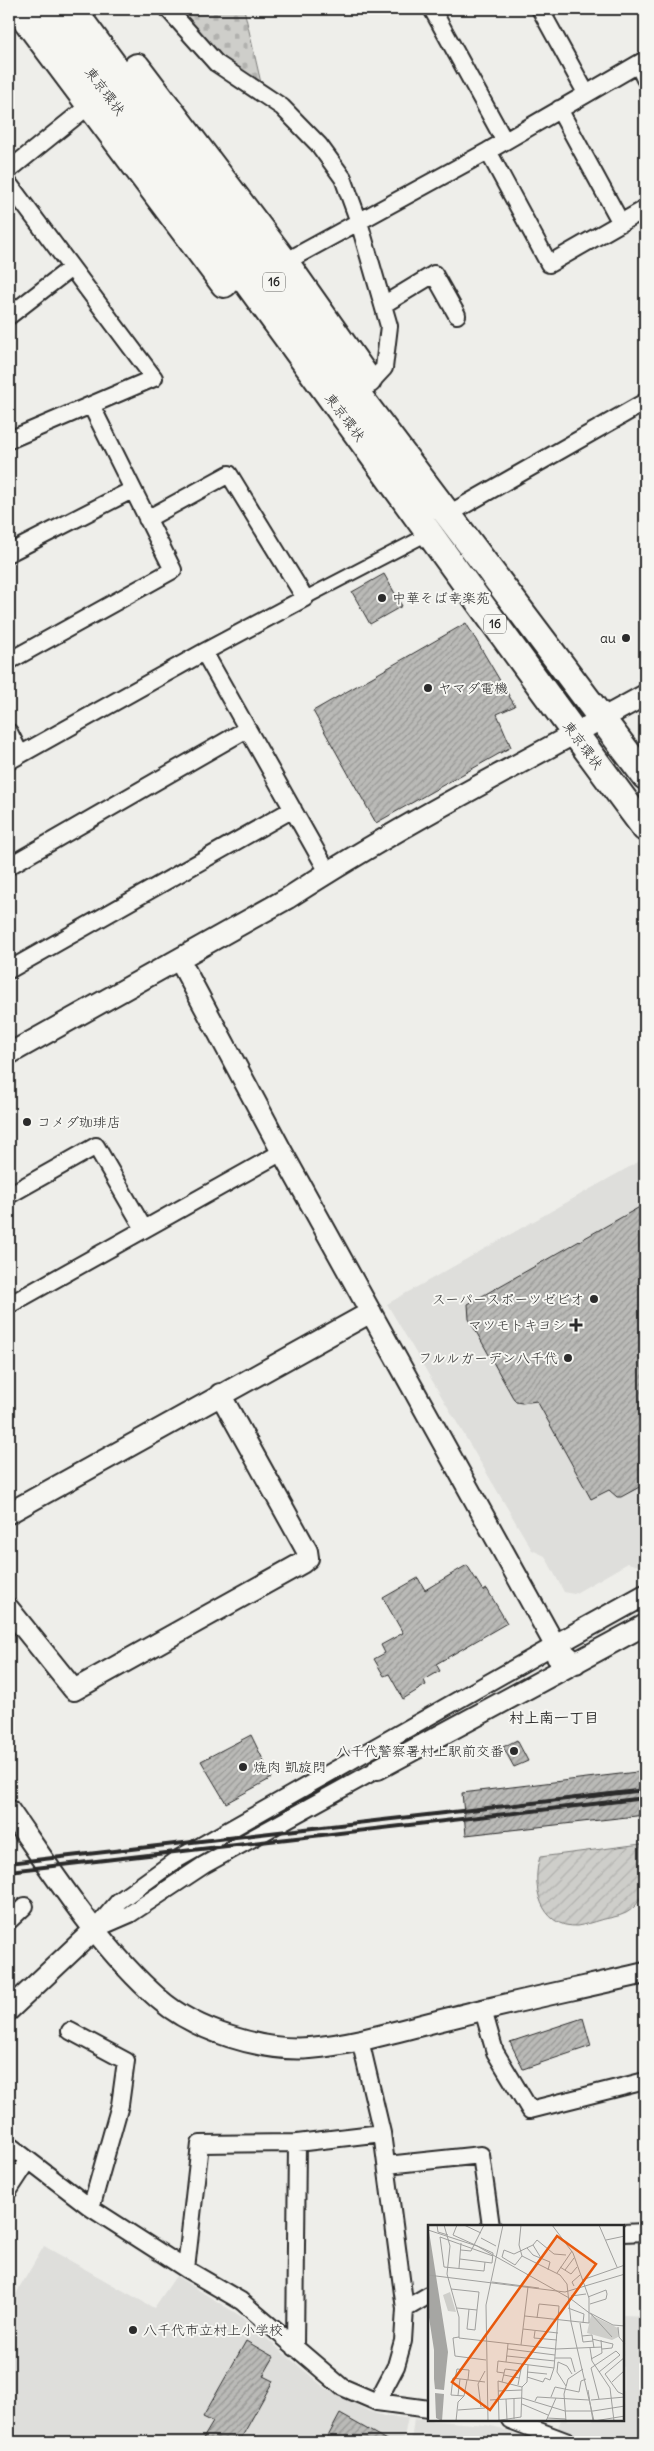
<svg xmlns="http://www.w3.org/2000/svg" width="654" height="2451" font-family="Delius,'Klee One',sans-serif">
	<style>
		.built { fill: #dededb }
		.cemetery { fill: url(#cemetery-stones); stroke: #7c7c7a }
		.garden { fill: url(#garden-furrows); stroke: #7c7c7a }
		.building { fill: url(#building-hatch); stroke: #2b2b2b }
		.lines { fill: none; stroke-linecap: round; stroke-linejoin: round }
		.pedestrian-casing { stroke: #2b2b2b; stroke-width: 16 }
		.minor-casing { stroke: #2b2b2b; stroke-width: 20 }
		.tertiary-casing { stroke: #2b2b2b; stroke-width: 24 }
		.trunk-casing { stroke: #2b2b2b; stroke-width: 30 }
		.pedestrian { stroke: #f6f6f2; stroke-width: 12 }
		.minor { stroke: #f6f6f2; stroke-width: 16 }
		.tertiary { stroke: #f6f6f2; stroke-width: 20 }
		.trunk { stroke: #f6f6f2; stroke-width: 26 }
		.rail { stroke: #2b2b2b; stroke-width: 4 }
		.poi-dot { fill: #2b2b2b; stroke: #f6f6f2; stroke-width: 2 }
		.labels { text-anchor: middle; stroke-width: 4; stroke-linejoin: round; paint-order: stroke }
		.shield { fill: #f6f6f2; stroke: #686867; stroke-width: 1 }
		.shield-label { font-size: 12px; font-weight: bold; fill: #2b2b2b }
		.street-label { font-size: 14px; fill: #2b2b2b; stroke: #f6f6f2 }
		.poi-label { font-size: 14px; fill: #2b2b2b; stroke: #f6f6f2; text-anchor: start }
		.neighbourhood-label { font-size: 15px; font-weight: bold; fill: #2b2b2b; stroke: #f6f6f2 }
		.inset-road { fill: none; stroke: #a0a09e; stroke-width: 1 }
		.view { fill: #e8590c; fill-opacity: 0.15; stroke: #e8590c; stroke-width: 2.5 }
		.inset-edge { fill: none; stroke: #2b2b2b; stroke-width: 2.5 }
	</style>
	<defs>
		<pattern id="cemetery-stones" width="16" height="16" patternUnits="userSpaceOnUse" patternTransform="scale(1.25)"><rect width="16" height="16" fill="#cececa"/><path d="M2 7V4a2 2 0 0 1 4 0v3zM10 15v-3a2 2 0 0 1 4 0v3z" fill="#b1b1ae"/></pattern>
		<pattern id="garden-furrows" width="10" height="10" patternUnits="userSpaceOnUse" patternTransform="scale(1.25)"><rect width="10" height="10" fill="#cececa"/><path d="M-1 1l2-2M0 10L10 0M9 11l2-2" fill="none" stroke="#b1b1ae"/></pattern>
		<pattern id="building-hatch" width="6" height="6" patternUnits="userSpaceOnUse" patternTransform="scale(1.25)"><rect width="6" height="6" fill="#babab7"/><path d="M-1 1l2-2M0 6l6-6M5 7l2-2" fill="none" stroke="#979795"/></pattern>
	</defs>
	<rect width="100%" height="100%" fill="#eeeeea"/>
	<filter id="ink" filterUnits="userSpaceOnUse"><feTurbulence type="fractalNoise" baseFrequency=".02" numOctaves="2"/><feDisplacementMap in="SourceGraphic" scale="10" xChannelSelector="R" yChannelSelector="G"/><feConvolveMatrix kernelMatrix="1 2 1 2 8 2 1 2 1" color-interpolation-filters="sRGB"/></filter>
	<g filter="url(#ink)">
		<path class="built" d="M645,1158V1565L642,1567L628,1563L574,1594L564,1592L545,1556L532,1550L387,1304Z
			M44,2246L154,2308L176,2276L239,2315L325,2388L368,2411L384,2416L408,2418L403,2442H9V2306Z
			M623,2315L645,2316V2442H590L557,2430L561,2420H623Z
			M414,2419L486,2425L500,2428L536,2442H411Z"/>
		<path class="cemetery" d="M175,9H244L261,83L258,86L216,53Z"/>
		<path class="garden" d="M641,1844C648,1867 650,1900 626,1913C618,1917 608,1918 600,1920C593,1922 584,1925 577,1926C540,1928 531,1885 540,1857Z"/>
		<path class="building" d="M384,574L402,606L370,624L352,592Z
			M466,623L515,706L497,714L511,747L376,823L313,711Z
			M645,1204V1484L621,1497H617L609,1490L591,1499L537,1401L522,1403L516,1402L512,1396L469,1319L468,1304Z
			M467,1565L483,1591L487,1589L507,1623L436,1664L440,1671L424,1680L426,1685L403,1699L389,1674L384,1676L374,1659L385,1653L381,1645L403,1633L383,1598L418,1578L425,1590Z
			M251,1735L272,1778L226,1803L201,1761Z
			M517,1740L528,1761L514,1767L503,1747Z
			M645,1771V1815L466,1835L462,1793Z
			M583,2018L591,2046L523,2069L510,2042Z
			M246,2341L274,2357L263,2376L273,2381L239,2442H201L213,2422L203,2417Z
			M340,2414L390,2442H325Z"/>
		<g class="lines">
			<defs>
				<path id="pedestrian" d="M305,598L430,533"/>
				<path id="minor" d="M168,9L216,63L282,107L319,145L343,178L359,222L389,326L384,368L370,383
					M432,9L504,140
					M540,9L586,93
					M638,64L645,79
					M559,109L621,223
					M488,151L549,264L645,209
					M9,170L91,104
					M9,184L154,378L9,440
					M285,262L488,151L645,60
					M383,305L434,274L457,315
					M9,316L71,268
					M447,515L645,402
					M9,553L132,490
					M204,652L328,872
					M9,661L173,570L91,405
					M9,732L20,754
					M9,761L204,652L305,598L229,474L147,519
					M9,866L247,729
					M9,970L293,809
					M9,1195L96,1146L144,1229
					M9,1305L282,1152
					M9,1921L25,1906
					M100,1927L130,1914L204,1865L378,1769
					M95,1929L119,1901L176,1860L555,1645
					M483,2010L495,2052L530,2110L645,2081
					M70,2031L126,2061L120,2105L91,2208
					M360,2040L382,2133L405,2309L403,2341L396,2366L377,2402
					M9,2145L91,2208L186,2269L241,2301L342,2387L377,2402L429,2409
					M387,2165L481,2155L491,2226
					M9,2190L28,2161
					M623,2233L645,2232
					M186,2269L200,2144L297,2143L382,2133
					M405,2309L429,2295
					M295,2348L297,2143
					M510,2420L568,2442"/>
				<path id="tertiary" d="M179,959L282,1152L555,1645L576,1663
					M9,1054L288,898C403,823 526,761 645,695
					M9,1513L371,1312
					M9,1609L74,1690L302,1563L308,1558L307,1551L220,1394
					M557,1657L555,1645L645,1595
					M378,1769L645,1625
					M9,1810C53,1873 101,1949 159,1999C194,2030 263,2052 310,2048C358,2044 407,2028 454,2017C517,2001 581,1988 645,1973
					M9,2010L95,1929"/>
				<path id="trunk" d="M18,9L224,284
					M42,9C249,277 442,556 645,828
					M72,9L333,362L645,776
					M137,67L285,262L368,380"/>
			</defs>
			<use href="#pedestrian" class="pedestrian-casing"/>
			<use href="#minor" class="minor-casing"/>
			<use href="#tertiary" class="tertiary-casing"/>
			<use href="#trunk" class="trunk-casing"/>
			<use href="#pedestrian" class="pedestrian"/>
			<use href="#minor" class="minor"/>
			<use href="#tertiary" class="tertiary"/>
			<use href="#trunk" class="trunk"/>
			<path class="rail" d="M9,1863L645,1790
				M9,1871L645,1798"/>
		</g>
	</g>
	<g class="poi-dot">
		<circle cx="382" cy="598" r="5"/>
		<circle cx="626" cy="638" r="5"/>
		<circle cx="428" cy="688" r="5"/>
		<circle cx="27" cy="1122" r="5"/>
		<circle cx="594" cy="1299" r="5"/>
		<path d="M573.5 1317.5h5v5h5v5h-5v5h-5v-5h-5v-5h5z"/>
		<circle cx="568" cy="1358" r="5"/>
		<circle cx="514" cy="1751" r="5"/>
		<circle cx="243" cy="1767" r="5"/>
		<circle cx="133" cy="2330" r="5"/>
	</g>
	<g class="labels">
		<g class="shield">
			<rect x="263" y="272.5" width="22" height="19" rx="4"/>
			<rect x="484" y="614.5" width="22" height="19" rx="4"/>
		</g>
		<g class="shield-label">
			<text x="274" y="286">16</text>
			<text x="495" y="628">16</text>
		</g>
		<g class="street-label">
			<text transform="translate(105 91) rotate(53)" y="5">東京環状</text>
			<text transform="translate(345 417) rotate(53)" y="5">東京環状</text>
			<text transform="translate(583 745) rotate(53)" y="5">東京環状</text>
		</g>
		<g class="poi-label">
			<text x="392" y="603">中華そば幸楽苑</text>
			<text x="616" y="643" text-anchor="end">au</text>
			<text x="438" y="693">ヤマダ電機</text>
			<text x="37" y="1127">コメダ珈琲店</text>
			<text x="584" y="1304" text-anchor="end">スーパースポーツゼビオ</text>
			<text x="566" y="1330" text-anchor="end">マツモトキヨシ</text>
			<text x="558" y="1363" text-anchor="end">フルルガーデン八千代</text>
			<text x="504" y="1756" text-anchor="end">八千代警察署村上駅前交番</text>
			<text x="253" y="1772">焼肉 凱旋門</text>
			<text x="143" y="2335">八千代市立村上小学校</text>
		</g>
		<g class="neighbourhood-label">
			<text x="554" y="1723">村上南一丁目</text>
		</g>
	</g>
	<g transform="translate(428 2225)">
		<rect width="196" height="196" fill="#eeeeea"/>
		<path d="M22,67L28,87L20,86L15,70ZM163,90L190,103V112L184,115L159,108Z" fill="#cececa"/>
		<path d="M0,0L20,127L16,165L7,164L6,154V125L0,86ZM7,168L16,169L14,196L8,193Z" fill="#a6a6a3"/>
		<path class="inset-road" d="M9,0L10,7L20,10M16,0L22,21L19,49L31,92V113L128,124L174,122M29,0L25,10L65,28L64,38L32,34M36,0L53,8M93,0L91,20L94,31L132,50L139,59L143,97L166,196L197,191M96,0H123M171,0L189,42M0,5L49,21L143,74L164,90L184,112M53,13L68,21M178,15L197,11M105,20L113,33M99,23L105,30L122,37L120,45M33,25L43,26L56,0M94,31L87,40L74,32L76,25L86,29L105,20L109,15L126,29L138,30M57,37L56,46L16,42L12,12L65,31M132,42L143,49L149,42M31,43L33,18M137,45L146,33M129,48L144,26M0,50L137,67L197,49M154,55L197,40M64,57L111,63M146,61L144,57L152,50M23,64L51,67L49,85L29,83M143,71L158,69M160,72L178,65L179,69L178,74L162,79M140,83L156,89L155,98M41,84L39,104L47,105L49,85M162,88L185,100L197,101M97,91L161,98V73L145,28L124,0M152,98L155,117L165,116M190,102L191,112L197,119M95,104L130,108M107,106L106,113L129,115M154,111L164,110L166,123M31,112L25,113L27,131L58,135M164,114L185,119L184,123L174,124M93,120L100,62M162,123L164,136L182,163L186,196M80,124L127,130M79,131L127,136M197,132L177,149L190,167L197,170M127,133H143L147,147M163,134L174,128L173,115M78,137L80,119M99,147L119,149M76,148L69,147L70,136L126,143M76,150L91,153M99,152L115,157L117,153L122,155L126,143L131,81L111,79L109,93M27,154L29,144L41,145L40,155M74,157L77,144L93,146M184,157L197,145M90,160L94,139M138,161L129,147L130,137L139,141L144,149M160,165L165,196M70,166L94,165M30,170L32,154M36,171L23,170L25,153L57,157M123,172L127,162L151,167L153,156L158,154M78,174L79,195M86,174V194M171,174L163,143L188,126L192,130L171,147M62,175L94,173L137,186H165L197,181M163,175L197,172M107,176L109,172L161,175M94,179L120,190M53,182L50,159L57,146M30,185L57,183M119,193L138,194M71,195L70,156L94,162M28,196L30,177L36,171L39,155M60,196L58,80L75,0M66,196L93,192L94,162L99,157L100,140M118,196L128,173M138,196L136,169L140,154L155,144"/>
		<path class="view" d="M129,11L168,39L62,185L24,157Z"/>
		<rect width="196" height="196" class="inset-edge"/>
	</g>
	<rect width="654" height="2451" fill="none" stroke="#f6f6f2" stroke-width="30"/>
	<rect x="15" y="15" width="624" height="2421" fill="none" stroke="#2b2b2b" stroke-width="2" filter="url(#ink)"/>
</svg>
